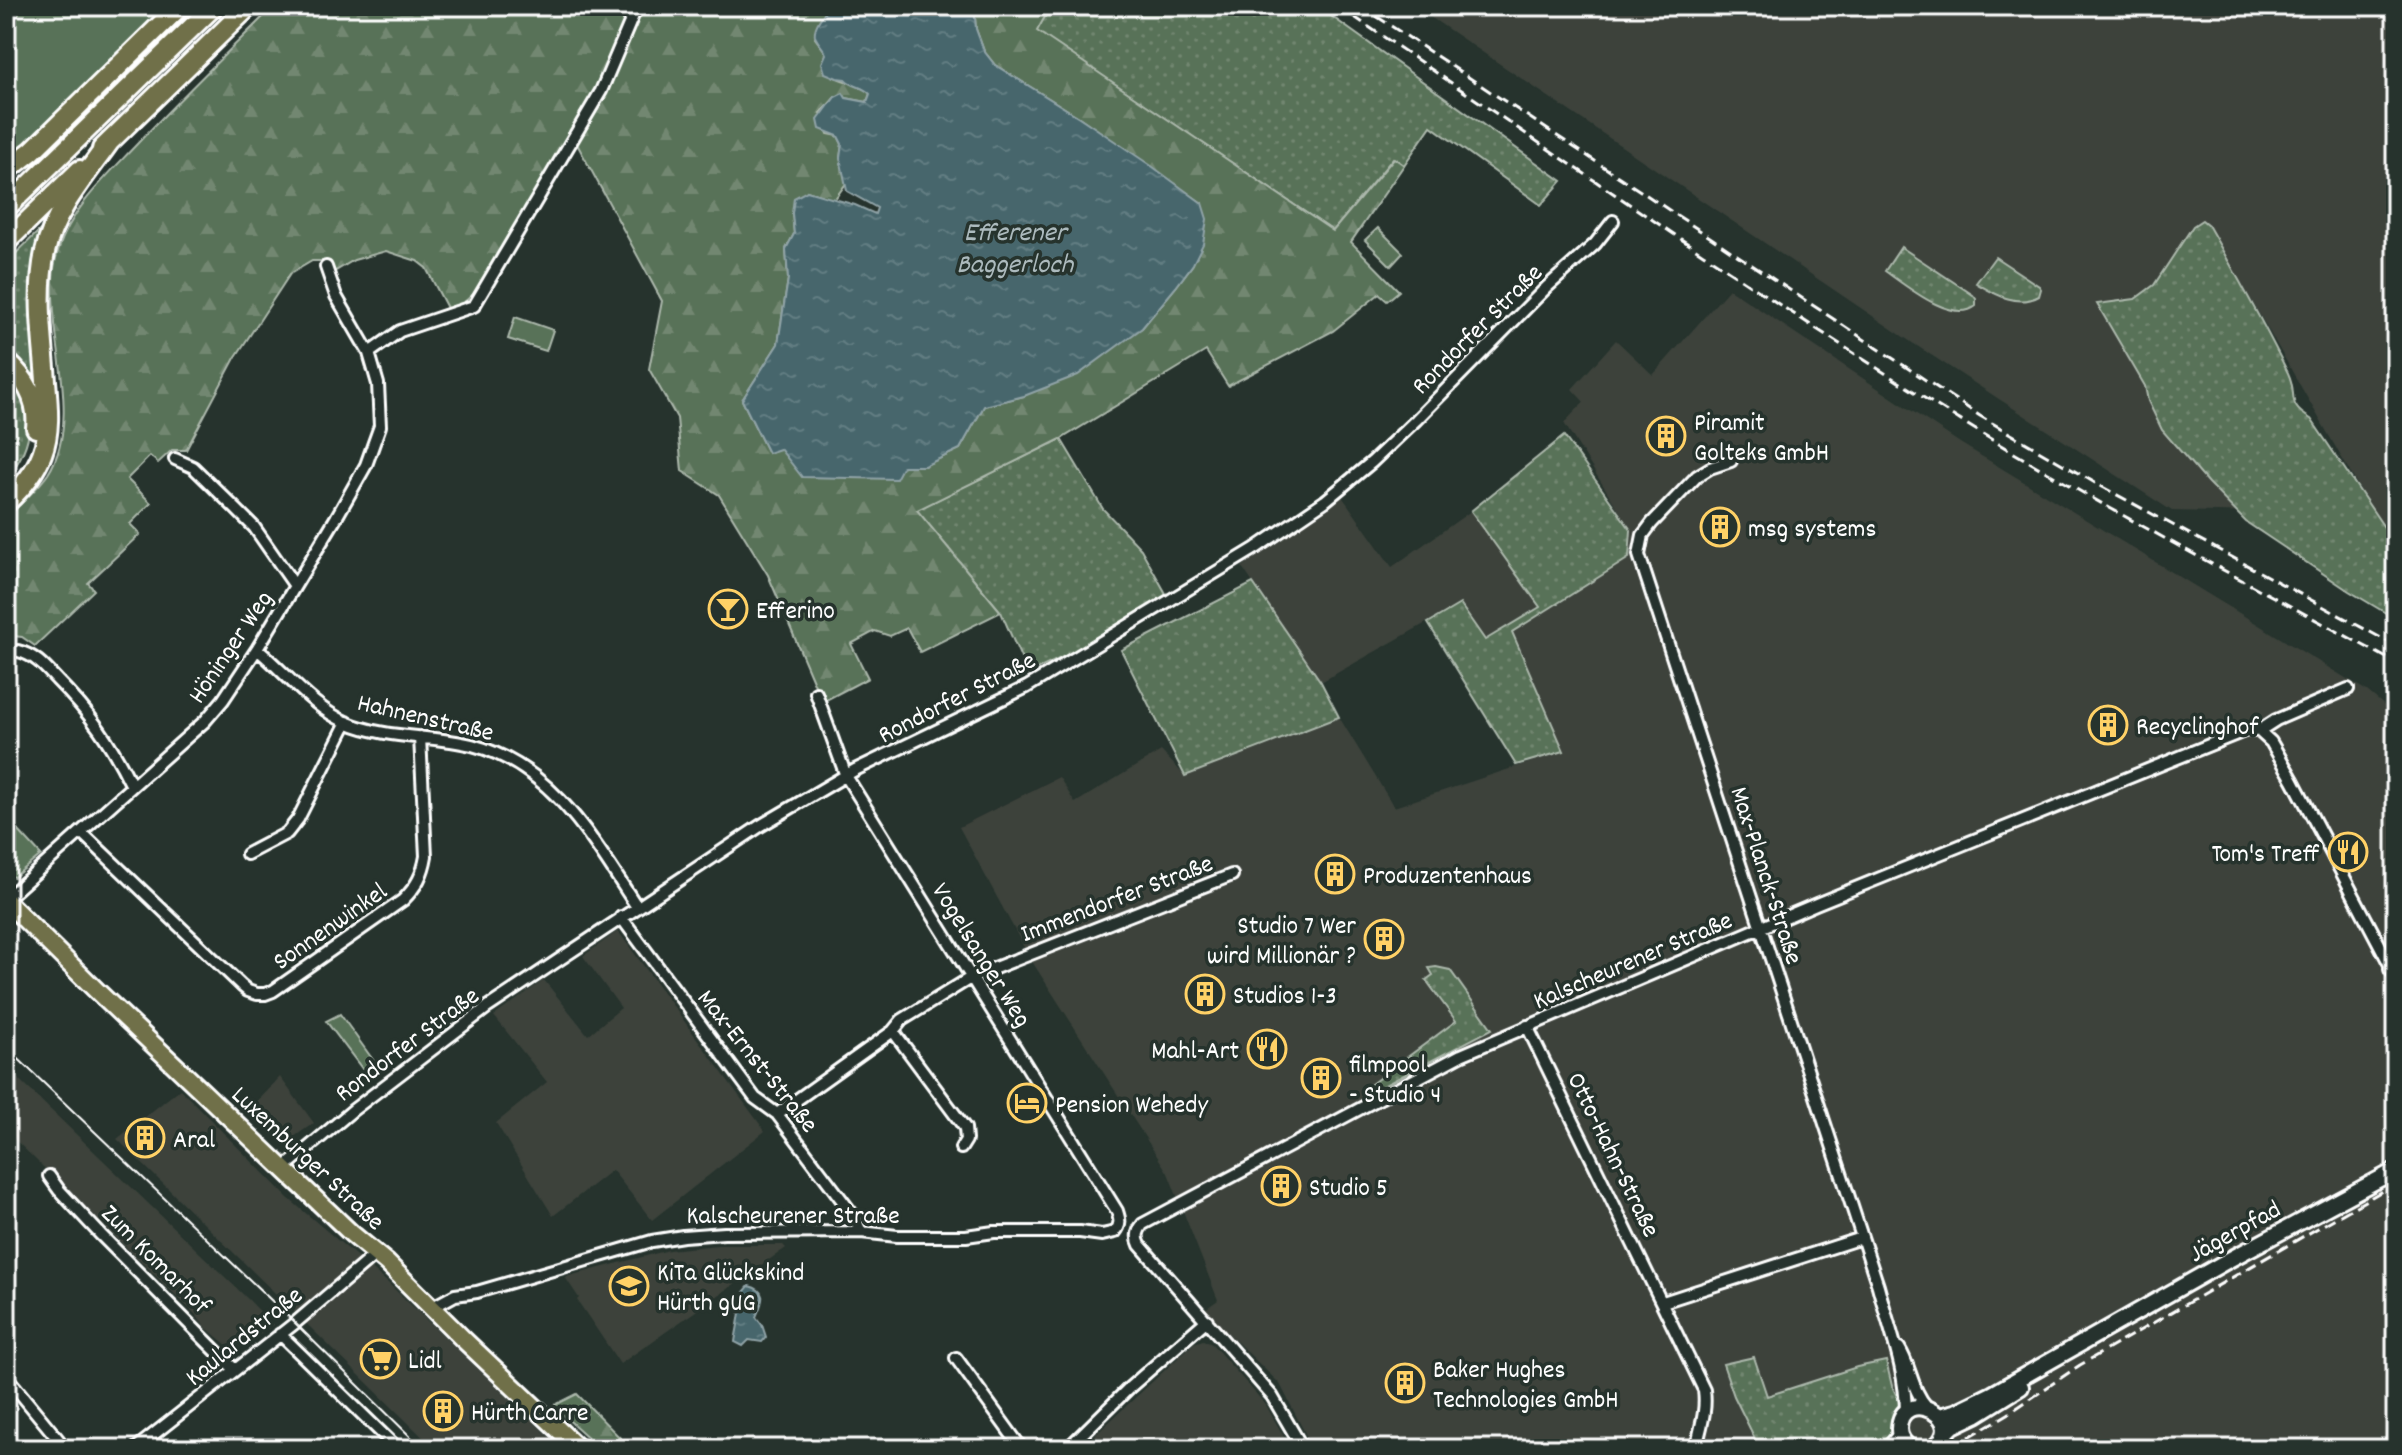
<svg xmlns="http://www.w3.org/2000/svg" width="2402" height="1455" font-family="Dekko,sans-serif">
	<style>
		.built { fill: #3c423b }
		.grass { fill: url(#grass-dots); stroke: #acb8ac; stroke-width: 2 }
		.forest { fill: url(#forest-firs); stroke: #acb8ac; stroke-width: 2 }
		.park { fill: #597258; stroke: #acb8ac; stroke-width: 2 }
		.water { fill: url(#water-ripples); stroke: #90a3a7; stroke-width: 2 }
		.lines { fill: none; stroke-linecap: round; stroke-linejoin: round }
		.minor-casing { stroke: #fff; stroke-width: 16 }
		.secondary-casing { stroke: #fff; stroke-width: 20 }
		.primary-casing { stroke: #fff; stroke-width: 22 }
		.motorway-casing { stroke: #fff; stroke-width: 24 }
		.minor { stroke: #26332d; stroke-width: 10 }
		.secondary { stroke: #26332d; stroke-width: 14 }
		.primary { stroke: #70704a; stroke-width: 16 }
		.motorway { stroke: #70704a; stroke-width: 18 }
		.tram { stroke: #fff; stroke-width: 2 }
		.rail { stroke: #fff; stroke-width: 3; stroke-dasharray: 12 6; stroke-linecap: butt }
		.labels { text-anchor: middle; stroke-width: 7; stroke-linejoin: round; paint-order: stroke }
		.street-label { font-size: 26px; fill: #fff; stroke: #26332d }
		.poi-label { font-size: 26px; fill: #fff; stroke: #26332d; text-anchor: start }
		.water-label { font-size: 28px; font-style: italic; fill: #acbabd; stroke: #26332d }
	</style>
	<defs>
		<pattern id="grass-dots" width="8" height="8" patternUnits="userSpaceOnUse" patternTransform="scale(2)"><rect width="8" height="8" fill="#597258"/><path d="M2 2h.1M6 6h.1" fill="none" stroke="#728771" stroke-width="1.8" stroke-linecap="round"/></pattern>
		<pattern id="forest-firs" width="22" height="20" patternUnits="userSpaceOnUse" patternTransform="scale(2)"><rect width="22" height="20" fill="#597258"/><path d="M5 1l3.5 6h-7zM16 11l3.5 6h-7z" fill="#728771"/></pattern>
		<pattern id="water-ripples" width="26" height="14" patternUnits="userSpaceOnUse" patternTransform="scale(2)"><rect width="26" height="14" fill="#46666c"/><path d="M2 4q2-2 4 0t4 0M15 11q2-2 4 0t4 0" fill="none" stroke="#627d82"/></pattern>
	</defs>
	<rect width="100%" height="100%" fill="#26332d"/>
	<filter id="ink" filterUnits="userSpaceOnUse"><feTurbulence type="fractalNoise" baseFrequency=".0125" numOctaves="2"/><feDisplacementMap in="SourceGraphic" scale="16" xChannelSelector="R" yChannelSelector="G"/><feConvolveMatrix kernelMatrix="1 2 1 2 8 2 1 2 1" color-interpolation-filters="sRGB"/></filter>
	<g filter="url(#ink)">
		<path class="built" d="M1414,6H2396V545L2366,500L2234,270L2260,513L2172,511L1914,344Z
			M1729,289L1960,443L2367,691L2396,715V1449H1313L1280,1384L1204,1310L1218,1300L1168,1173L1031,960L959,827L1059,777L1075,803L1161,751L1185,776L1339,717L1394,807L1564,751L1511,632L1629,558L1631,530L1564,423L1584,402L1572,389L1616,340L1653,375Z
			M1336,488L1392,567L1471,511L1540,606L1485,640L1460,604L1321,682L1242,567Z
			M618,931L765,1131L652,1220L612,1170L553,1216L496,1123L547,1082L494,1016L544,980L588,1035L621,1008L583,956Z
			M6,1067L250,1301L273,1325L238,1349L229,1347L204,1326L196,1315L6,1131Z
			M280,1077L314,1123L291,1139L277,1136L249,1109Z
			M180,1089L288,1198L387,1282L562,1449H435L117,1139Z
			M717,1245H783L786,1248L620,1364L577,1300L579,1298L565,1277L669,1250Z
			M1203,1340L1212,1344L1266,1405L1291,1449H1080L1194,1343Z"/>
		<path class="grass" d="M1051,6L1286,8L1317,6L1562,181L1541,205L1431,126L1404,165L1393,158L1333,231L1036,31Z
			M2202,220L2208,225C2236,274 2263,322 2288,373C2299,396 2284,404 2311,419L2396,545V619L2349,591L2246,522L2208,483L2162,430L2148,401L2145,386L2097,304L2135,299L2154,285L2193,226Z
			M42,228L46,231L40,371L32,375L6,353V263Z
			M1901,247L1973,295L1976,299V306C1953,325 1905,285 1885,271Z
			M1995,257L2039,286L2041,289L2039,296C2017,308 1995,294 1976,283Z
			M6,373C38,409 36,442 6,479V426L12,411L6,402Z
			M1564,436L1631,530L1629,558L1512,632L1564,751L1516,765L1428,623L1460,604L1485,640L1540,607L1471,511Z
			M1061,439L1103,509L1141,549L1169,599L1104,637L1028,674L1001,612L916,510Z
			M1253,583L1321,682L1339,717L1185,776L1121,650Z
			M1436,967L1450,970L1492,1029L1366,1095L1363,1090L1456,1021L1426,980L1433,975L1429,968Z
			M1754,1357L1767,1396L1857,1367L1886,1361L1892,1386L1900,1403C1896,1419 1892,1436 1882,1449H1760L1734,1396L1723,1364Z"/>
		<path class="forest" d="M274,6H632L597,88L481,287L461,305L448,310L426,268L417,261L386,251L354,260L334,272L330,261H312L290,274L235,358L186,450H172L158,463L150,456L127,479L151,503L130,524L140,534L88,583L94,590L35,646L22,637L13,636L6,641V518C20,504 37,490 48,474C75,432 60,370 55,324C53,300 50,275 58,251C71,208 107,176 137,144C181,97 228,52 274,6Z
			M640,6H831L824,13L815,38L827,54L833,76C843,81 862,86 870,93L867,102L846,98L843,94L835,97L821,113L828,134L838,136L842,144L840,158L847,182L834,200L807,191L792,213L794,234L786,249L788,279L778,344L742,400L768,453L780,448L903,466H924L960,449L984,406L1024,396L1142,328L1176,287L1193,264L1202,203L1079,117L995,65L984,51L976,29L974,6H1051L1037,31L1333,231L1394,158L1404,165L1351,242L1399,291L1387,301L1379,294L1333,331L1228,386L1206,351L1061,439L917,510L1001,612L920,652L907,628L890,636L875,631L851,644L868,678L822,702L768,575L719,495L682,471L677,418L649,369L662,301L577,144L601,98Z
			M6,817L41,855L14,877L6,874Z
			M577,1394L631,1449H601L553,1406Z"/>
		<path class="park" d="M6,6H169L6,164Z
			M1378,228L1403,253L1391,266L1365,240Z
			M515,317L553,330L546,351L508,339Z
			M340,1014L381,1071L370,1079L326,1021Z"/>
		<path class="water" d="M831,6H974L976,29L984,51L995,65L1079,117L1153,167L1202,203L1207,219L1203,244L1193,264L1176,287L1142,328L1078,375L1024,396L984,406L960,449L924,466H903L896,479L802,477L780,449L768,453L742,400L778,344L788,279L786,249L794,234L792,213L794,198L807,191L855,205L875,214L877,208L847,191L840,158L842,144L838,136L820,129L818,120L835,97L843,93L846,98L867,102L870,94C863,86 852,87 845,79L837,78L825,73L822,63L826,54C824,48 817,42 815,36C813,26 824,12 831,6Z
			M749,1286C770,1291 761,1304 756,1317L762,1325L766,1337L762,1342L749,1340L743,1346L735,1342C737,1328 741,1314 741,1300L744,1298V1292Z"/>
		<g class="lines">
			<defs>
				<path id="minor" d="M369,353L400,331L474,306L601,91L637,6
					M175,459L193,467L235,508L254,527L295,586
					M1731,461L1710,468L1697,476L1652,523L1643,535L1639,555L1878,1286C1889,1328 1906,1370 1906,1413
					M257,649C285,672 313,708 346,722C385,739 431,735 472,745C553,766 594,842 637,907
					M18,651C35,655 45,667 57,680C91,714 111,743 132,786
					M2259,731L2271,742L2293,780L2396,976
					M2259,731L2276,720L2348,689
					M81,832L242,986L248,991L257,994H265L273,991L403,900C417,886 423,874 426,856L420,737
					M247,854L287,833L298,819L347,722
					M6,899L205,721L223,700L257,649L336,518L366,465L380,426L378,384L369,353L336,296L326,267
					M621,917L755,1098L777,1114L854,1216L861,1232
					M1527,1026L1704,1390C1707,1412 1700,1428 1696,1449
					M893,1031L965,1128L966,1140L961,1148
					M777,1114L893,1031L902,1020L972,977L1232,875
					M284,1168L353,1110L488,1007L760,826L855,770L1027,687L1256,548L1325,501L1372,462L1416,420L1547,287L1595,244L1613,221
					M49,1176L59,1190L101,1235L235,1370
					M1663,1302L1861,1238
					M433,1307L455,1295L477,1292L652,1241L683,1236L724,1233L861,1232L897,1236H966L994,1232H1080L1102,1235L1115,1232C1121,1225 1120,1220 1117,1211L846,776L816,693
					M280,1334L398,1449
					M1899,1348C1911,1367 1912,1391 1927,1407
					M956,1358L1022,1449
					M6,1376L66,1449
					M135,1449L295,1323L377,1253
					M1067,1449L1129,1388L1207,1320
					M1303,1449L1272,1396L1140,1245C1136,1237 1137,1231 1143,1224L1461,1055L1816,904L2239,733L2247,730L2259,731
					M1886,1449L1900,1433"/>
				<path id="secondary" d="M2392,969L2396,967
					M1940,1416L1955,1412L1992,1394L2225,1262L2396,1170
					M1943,1436L1953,1426L1976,1415L2021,1387
					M1912,1449C1904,1444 1899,1438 1899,1429C1900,1383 1975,1420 1931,1449"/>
				<path id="primary" d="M6,901L99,993L352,1234L387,1263L463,1339L579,1449"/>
				<path id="motorway" d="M102,149L249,6
					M6,171L32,151L180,6
					M6,208L214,6
					M6,242L80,170
					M6,361C26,379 39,401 36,428
					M6,503C21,489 35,473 42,454C51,431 48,405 46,381C43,338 36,294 45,252C54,211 86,175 110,141"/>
			</defs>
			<use href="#minor" class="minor-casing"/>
			<use href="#secondary" class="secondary-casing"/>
			<use href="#primary" class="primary-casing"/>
			<use href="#motorway" class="motorway-casing"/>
			<use href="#minor" class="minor"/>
			<use href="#secondary" class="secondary"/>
			<use href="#primary" class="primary"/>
			<use href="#motorway" class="motorway"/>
			<path class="tram" d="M6,1047L295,1323L423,1449"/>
			<path class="rail" d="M1338,6C1544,145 1747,288 1958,419C2100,507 2249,583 2396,663
				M1361,6L1980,416L2097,484L2396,646
				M1969,1437L2008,1414L2080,1365L2396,1183"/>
		</g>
	</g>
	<defs>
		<symbol id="building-ring" viewBox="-11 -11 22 22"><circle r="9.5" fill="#26332d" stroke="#ffd166" stroke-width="1.5"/><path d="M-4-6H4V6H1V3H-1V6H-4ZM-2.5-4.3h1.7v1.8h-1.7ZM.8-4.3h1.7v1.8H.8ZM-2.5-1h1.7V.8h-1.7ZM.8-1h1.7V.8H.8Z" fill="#ffd166"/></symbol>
		<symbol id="bar-ring" viewBox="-11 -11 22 22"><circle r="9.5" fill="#26332d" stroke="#ffd166" stroke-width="1.5"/><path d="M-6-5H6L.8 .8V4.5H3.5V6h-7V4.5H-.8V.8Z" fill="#ffd166"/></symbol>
		<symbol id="restaurant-ring" viewBox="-11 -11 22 22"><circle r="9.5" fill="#26332d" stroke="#ffd166" stroke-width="1.5"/><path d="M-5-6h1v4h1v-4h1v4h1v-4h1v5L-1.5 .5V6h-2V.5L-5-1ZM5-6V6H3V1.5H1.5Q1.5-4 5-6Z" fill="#ffd166"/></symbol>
		<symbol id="hotel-ring" viewBox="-11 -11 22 22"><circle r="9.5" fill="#26332d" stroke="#ffd166" stroke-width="1.5"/><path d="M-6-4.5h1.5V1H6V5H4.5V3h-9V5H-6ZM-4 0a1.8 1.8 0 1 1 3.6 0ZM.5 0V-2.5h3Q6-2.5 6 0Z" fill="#ffd166"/></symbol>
		<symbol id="school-ring" viewBox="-11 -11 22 22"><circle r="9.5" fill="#26332d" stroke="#ffd166" stroke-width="1.5"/><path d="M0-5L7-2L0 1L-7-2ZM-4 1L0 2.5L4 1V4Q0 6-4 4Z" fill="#ffd166"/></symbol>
		<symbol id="supermarket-ring" viewBox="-11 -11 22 22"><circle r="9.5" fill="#26332d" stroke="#ffd166" stroke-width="1.5"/><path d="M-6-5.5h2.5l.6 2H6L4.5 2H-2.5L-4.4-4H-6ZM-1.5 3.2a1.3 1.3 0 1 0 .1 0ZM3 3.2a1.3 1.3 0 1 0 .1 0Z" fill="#ffd166"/></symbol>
	</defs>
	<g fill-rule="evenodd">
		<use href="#building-ring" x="1644" y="414" width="44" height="44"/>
		<use href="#building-ring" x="1698" y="505" width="44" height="44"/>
		<use href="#bar-ring" x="706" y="587" width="44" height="44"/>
		<use href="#building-ring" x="2086" y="703" width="44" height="44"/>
		<use href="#restaurant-ring" x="2326" y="830" width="44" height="44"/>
		<use href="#building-ring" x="1313" y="852" width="44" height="44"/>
		<use href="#building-ring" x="1362" y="917" width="44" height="44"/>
		<use href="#building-ring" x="1183" y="972" width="44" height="44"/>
		<use href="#restaurant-ring" x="1245" y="1027" width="44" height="44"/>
		<use href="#building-ring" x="1299" y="1056" width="44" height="44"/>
		<use href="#hotel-ring" x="1005" y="1081" width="44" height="44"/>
		<use href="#building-ring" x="123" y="1116" width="44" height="44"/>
		<use href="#building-ring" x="1259" y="1164" width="44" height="44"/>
		<use href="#school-ring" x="607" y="1264" width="44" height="44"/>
		<use href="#supermarket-ring" x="358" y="1337" width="44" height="44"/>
		<use href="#building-ring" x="1383" y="1361" width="44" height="44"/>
		<use href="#building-ring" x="421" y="1389" width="44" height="44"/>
	</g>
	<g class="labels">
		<g class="street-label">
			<text transform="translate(1476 328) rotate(-45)" y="9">Rondorfer Straße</text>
			<text transform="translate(229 646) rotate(-56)" y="9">Höninger Weg</text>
			<text transform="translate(956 696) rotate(-27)" y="9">Rondorfer Straße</text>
			<text transform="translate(426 716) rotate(13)" y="9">Hahnenstraße</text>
			<text transform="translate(1768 875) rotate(72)" y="9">Max-Planck-Straße</text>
			<text transform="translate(1116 897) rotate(-21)" y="9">Immendorfer Straße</text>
			<text transform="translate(329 925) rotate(-35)" y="9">Sonnenwinkel</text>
			<text transform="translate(983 954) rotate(58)" y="9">Vogelsanger Weg</text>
			<text transform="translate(1632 959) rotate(-23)" y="9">Kalscheurener Straße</text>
			<text transform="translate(406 1043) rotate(-37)" y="9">Rondorfer Straße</text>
			<text transform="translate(759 1060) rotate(51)" y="9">Max-Ernst-Straße</text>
			<text transform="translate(1615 1154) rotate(64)" y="9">Otto-Hahn-Straße</text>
			<text transform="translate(309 1157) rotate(43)" y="9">Luxemburger Straße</text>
			<text x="793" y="1223">Kalscheurener Straße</text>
			<text transform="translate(2234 1230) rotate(-29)" y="9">Jägerpfad</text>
			<text transform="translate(157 1258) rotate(45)" y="9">Zum Komarhof</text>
			<text transform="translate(243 1335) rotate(-39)" y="9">Kaulardstraße</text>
		</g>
		<g class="poi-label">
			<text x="1694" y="430">Piramit<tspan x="1694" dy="30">Golteks GmbH</tspan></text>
			<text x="1748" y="536">msg systems</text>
			<text x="756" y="618">Efferino</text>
			<text x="2136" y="734">Recyclinghof</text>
			<text x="2320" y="861" text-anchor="end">Tom's Treff</text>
			<text x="1363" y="883">Produzentenhaus</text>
			<text x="1356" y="933" text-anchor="end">Studio 7 Wer<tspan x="1356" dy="30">wird Millionär ?</tspan></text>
			<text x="1233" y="1003">Studios 1-3</text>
			<text x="1239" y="1058" text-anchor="end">Mahl-Art</text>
			<text x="1349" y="1072">filmpool<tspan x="1349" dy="30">- Studio 4</tspan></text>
			<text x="1055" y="1112">Pension Wehedy</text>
			<text x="173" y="1147">Aral</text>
			<text x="1309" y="1195">Studio 5</text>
			<text x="657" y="1280">KiTa Glückskind<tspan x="657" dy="30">Hürth gUG</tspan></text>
			<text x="408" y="1368">Lidl</text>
			<text x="1433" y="1377">Baker Hughes<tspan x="1433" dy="30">Technologies GmbH</tspan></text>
			<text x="471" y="1420">Hürth Carre</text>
		</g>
		<g class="water-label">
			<text x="1015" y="240">Efferener<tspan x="1015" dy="32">Baggerloch</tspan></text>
		</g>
	</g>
	<rect width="2402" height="1455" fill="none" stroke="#26332d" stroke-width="32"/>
	<rect x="16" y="16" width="2370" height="1423" fill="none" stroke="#fff" stroke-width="3" filter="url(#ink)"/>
</svg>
